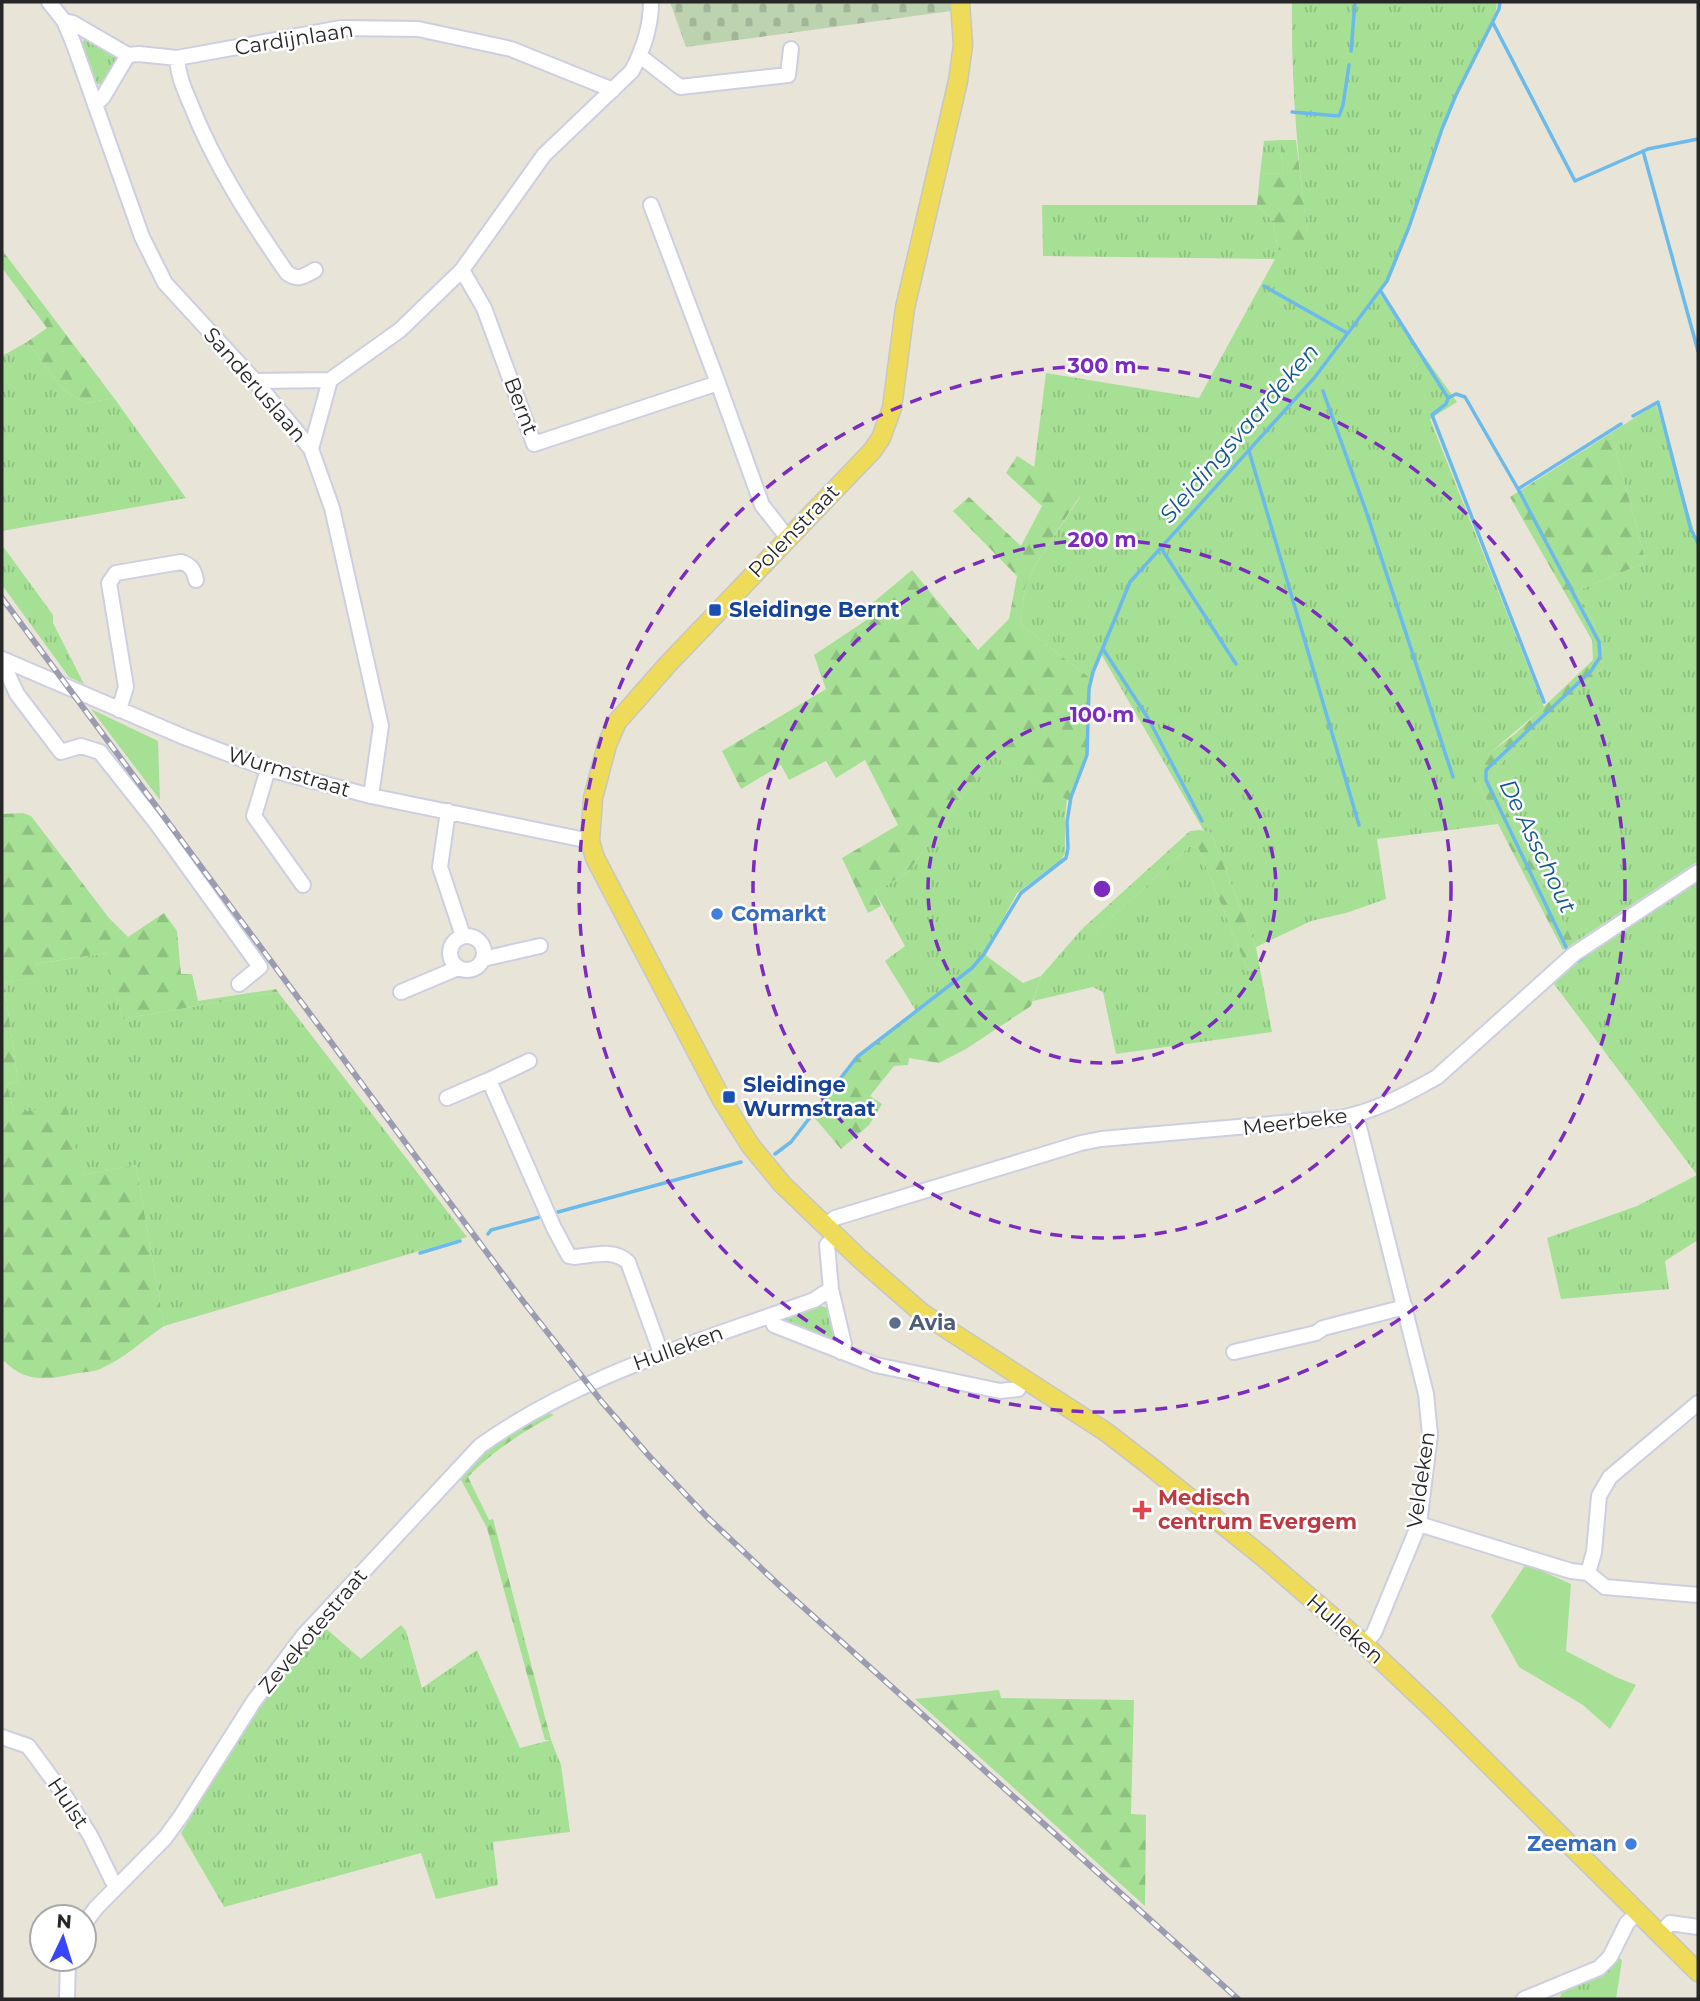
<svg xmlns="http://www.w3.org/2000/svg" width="1700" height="2001" font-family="Montserrat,sans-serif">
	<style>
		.grass { fill: url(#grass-tufts) }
		.forest { fill: url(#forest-firs) }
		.cemetery { fill: url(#cemetery-stones) }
		.park { fill: #a5e094 }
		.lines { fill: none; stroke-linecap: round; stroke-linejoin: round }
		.stream { stroke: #6bbaeb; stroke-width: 3.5 }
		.minor-casing { stroke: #cdcfe0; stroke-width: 18 }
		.major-casing { stroke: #c7c7c7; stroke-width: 21 }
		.minor { stroke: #fff; stroke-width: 14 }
		.major { stroke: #eddb59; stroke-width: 18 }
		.rail-casing { stroke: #9b9cb1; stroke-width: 6 }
		.rail { stroke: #fff; stroke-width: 3.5; stroke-dasharray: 10; stroke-linecap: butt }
		.ring { fill: none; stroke: #7b2cbf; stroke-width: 3.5; stroke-dasharray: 12 9 }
		.transit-dot { fill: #1a4fb4; stroke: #fff; stroke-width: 2.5 }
		.shop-dot { fill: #3f7fe0; stroke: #fff; stroke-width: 2.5 }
		.service-dot { fill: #5c6f8a; stroke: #fff; stroke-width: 2.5 }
		.health-dot { fill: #e0444e; stroke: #fff; stroke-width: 2.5 }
		.labels { text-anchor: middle; stroke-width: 5; stroke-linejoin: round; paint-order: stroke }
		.street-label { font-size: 21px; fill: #272727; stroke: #fff }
		.transit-label { font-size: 21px; font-weight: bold; fill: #164399; stroke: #fff; text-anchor: start }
		.shop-label { font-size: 21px; font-weight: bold; fill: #366cbe; stroke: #fff; text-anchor: start }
		.service-label { font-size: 21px; font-weight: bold; fill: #4e5e75; stroke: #fff; text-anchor: start }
		.health-label { font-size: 21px; font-weight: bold; fill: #be3a42; stroke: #fff; text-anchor: start }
		.water-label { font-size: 23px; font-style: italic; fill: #105692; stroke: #fff }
		.centre { fill: #7b2cbf; stroke: #fff; stroke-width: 3.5 }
		.ring-label { font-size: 21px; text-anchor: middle; font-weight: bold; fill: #7b2cbf; stroke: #fff; stroke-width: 5; stroke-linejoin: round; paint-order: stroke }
	</style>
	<defs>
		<pattern id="grass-tufts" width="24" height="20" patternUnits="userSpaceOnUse" patternTransform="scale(1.75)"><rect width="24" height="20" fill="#a5e094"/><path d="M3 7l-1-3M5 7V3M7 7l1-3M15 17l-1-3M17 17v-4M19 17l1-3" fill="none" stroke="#8ec080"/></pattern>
		<pattern id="forest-firs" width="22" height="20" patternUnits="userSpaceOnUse" patternTransform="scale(1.75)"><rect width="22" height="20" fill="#a5e094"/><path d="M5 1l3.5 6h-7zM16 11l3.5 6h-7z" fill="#8ec080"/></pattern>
		<pattern id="cemetery-stones" width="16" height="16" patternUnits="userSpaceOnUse" patternTransform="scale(1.75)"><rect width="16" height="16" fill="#bdd3af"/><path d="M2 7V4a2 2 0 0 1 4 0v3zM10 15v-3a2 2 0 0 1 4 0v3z" fill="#a2b597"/></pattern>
	</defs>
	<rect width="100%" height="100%" fill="#e9e4d8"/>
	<path class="grass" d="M1292,2H1497L1495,17L1448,111L1393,268L1379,293L1457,402L1430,419L1544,707L1491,752L1478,782L1498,824L1377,839L1386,899L1346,913L1311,921L1256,947L1211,833L1204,831L1100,652L1091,679L1020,624L1025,588L1034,567L1080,497L1034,468L1046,373L1199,398L1275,259L1043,256L1042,205H1257L1273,221L1278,250L1307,231C1297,154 1291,79 1292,2Z
		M87,38L118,57L103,85L97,84L82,42Z
		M1280,140L1283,173L1260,174L1264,141Z
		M27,342L65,391L86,403L114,398L186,498L2,531V356Z
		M1656,404L1698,544V861L1574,943L1491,779L1494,770L1602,668L1603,641L1577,591L1646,562L1611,433Z
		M2,545L53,615V623L84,684L69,677L2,585Z
		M992,755L1067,799L1065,818V853L1061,860L1017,893L984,954L972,968L916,1011L885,961L905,946L875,892L908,872Z
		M1190,846L1199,849L1248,971L1260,969L1272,1032L1116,1054L1103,992L1093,987L1033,1001L1041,976L1082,929L1091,936Z
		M1698,882V1240L1665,1261L1669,1289L1561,1299L1547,1238L1637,1206L1697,1175L1554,984L1589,951Z
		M108,953L122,1019L278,992L467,1237L164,1326L136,1165L82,1175L14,1113L7,1084L18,1081L4,983L37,977L35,964Z
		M815,1304L830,1309L836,1336L829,1340L787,1325L784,1320V1317Z
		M322,1625L361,1659L401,1625L406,1631L422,1688L477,1650L520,1748L551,1740L561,1765L570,1832L493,1842L498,1885L436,1899L421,1853L224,1907L181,1833L252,1718Z
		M1617,1957L1622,1960L1616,1999H1560L1561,1993L1608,1968Z"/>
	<path class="forest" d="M1280,140H1296L1307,231L1302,251L1278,250L1273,221L1257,205L1260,174L1283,173Z
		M2,250L114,398L86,403L65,391L27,342L47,328L2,268Z
		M1611,433L1646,562L1577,591L1603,641L1602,668L1494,770L1491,779L1574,943L1563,950L1498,824L1478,782V772L1491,752L1515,734L1593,660L1592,640L1510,497Z
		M1017,456L1080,496L1034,567L1025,588L1020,624L1091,679L1086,760L1071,802L992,755L908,872L875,892L881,906L868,913L842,858L898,825L865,760L836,778L826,761L789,780L781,765L741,789L722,751L826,689L814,655L874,615L869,606L912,570L978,650L1009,619L1017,576L953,511L969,497L1021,546L1042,506L1006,473Z
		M23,813L31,816L109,918L128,937L164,913L177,931L181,974H192L198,1001L276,989L278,992L122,1019L107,953L35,964L38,977L4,983L18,1081L7,1084L14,1113L66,1106L82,1175L136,1165L164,1326C143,1340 124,1359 100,1369C94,1372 85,1372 78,1373C47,1380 26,1384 2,1359V814Z
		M1200,830L1211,833L1256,947L1260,969L1248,971L1199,849L1190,846L1090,937L1082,929L1190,831Z
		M984,954L1023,983L1041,976L1031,1006L966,1049L939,1063L909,1058L908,1065L894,1066L870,1096L882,1104L869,1125L841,1149L813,1116L857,1057L972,968Z
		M546,1412L554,1415C521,1433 494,1450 468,1477L489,1520L493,1519L551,1740H545L487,1528L458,1474L487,1446Z
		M999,1690L1001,1698L1134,1700L1131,1814L1146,1815L1145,1906L915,1699Z"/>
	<path class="cemetery" d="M670,2H950L951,11L686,47Z"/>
	<path class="park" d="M91,709L158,741L160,800Z
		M1526,1564L1571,1584L1566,1651L1618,1678L1636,1685L1610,1729L1583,1705L1519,1667L1491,1616Z"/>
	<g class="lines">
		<path class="stream" d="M1493,23L1575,181L1648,149L1698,139
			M1351,51L1355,2
			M1292,112L1339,116L1343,105L1349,65
			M1643,151L1698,351
			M1264,286L1347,333
			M1380,290L1448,398L1456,394L1465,397L1518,489L1599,642L1600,657L1591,671L1486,770V780L1567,949
			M1323,391L1366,511L1453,777
			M1448,398L1446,404L1432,415L1544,702
			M1633,416L1658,402L1691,530L1698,543
			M1249,451L1359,825
			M1518,489L1621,424
			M1161,548L1236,664
			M1103,649L1148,718L1202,821
			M1633,923L1679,893
			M1578,961L1591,951
			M775,1154L791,1142L857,1057L972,968L984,954L1021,893L1066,858L1068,848L1067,822L1071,797L1087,755L1089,689L1093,672L1130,582L1315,377L1387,281L1409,227L1442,129L1456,95L1499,9L1500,2
			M558,1212L741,1162
			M488,1234L491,1230L540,1217
			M420,1253L460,1241"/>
		<defs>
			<path id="minor" d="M49,2L64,21L73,42L142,237L165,283L255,381L311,449L332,508L381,726L371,796
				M64,21L73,23L128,55L139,54L177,58L341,28L418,29L511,49L613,90
				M640,56L680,87L788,75L791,49
				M177,58C178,75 184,89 191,105C214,164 251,221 287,273C298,281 304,276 315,270
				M95,105L103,97L128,55
				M651,205L718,383
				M462,270L484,308L534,444L718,383L762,505L787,537
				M255,381L330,380
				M311,449L330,380L400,330L462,270L544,155L632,71C643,50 651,25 651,2
				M2,659L184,737L268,769L371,796L590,841
				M2,662L17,694L61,752L81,746L100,752L157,824L260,967L239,984
				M119,710L126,687L109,583L116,573L181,562C191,565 194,570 196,580
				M268,769L254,816L303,885
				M448,811L440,867L463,936
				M450 953a17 17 0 1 1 34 0a17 17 0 1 1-34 0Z
				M483,959L540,946
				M401,992L458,968
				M529,1061L489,1080L554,1228L569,1256L574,1257C593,1256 613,1248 628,1262L661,1353
				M447,1098L489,1080
				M1356,1115L1426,1394L1430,1435L1419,1524L1374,1633L1364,1644
				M825,1226L835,1218L1081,1143L1101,1139L1339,1118C1374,1112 1407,1094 1437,1077L1574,954L1698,872
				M831,1289L844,1344L841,1352
				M771,1316L774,1325L876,1365L1000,1391L1018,1389L1023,1379
				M1234,1352L1316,1333L1323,1328L1405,1307
				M1419,1524L1571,1571L1588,1573L1605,1587L1698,1595
				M1588,1573L1594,1552L1599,1496L1610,1477L1698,1403
				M2,1737L28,1746L65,1796L90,1835L112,1880L118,1886
				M84,1924L96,1908L165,1838L181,1816L254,1701L304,1635L480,1446C580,1374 700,1342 814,1300L831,1289L827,1245L836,1236
				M1660,1934L1670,1923L1698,1927
				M67,1999L68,1959
				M1524,1999L1599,1968L1610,1957L1627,1923L1638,1912"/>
			<path id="major" d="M960,2L963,45L958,81L905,308L892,408L881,438L872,451L668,664L617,722L607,745L593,798L590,841L595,858L722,1100L750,1145L782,1184L860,1259L922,1313L1106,1432L1150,1466L1263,1557L1364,1644L1438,1714L1698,1972"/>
		</defs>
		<use href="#minor" class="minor-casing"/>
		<use href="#major" class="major-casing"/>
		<use href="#minor" class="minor"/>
		<use href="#major" class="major"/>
		<defs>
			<path id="rail" d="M2,598L519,1296L602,1402L650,1457L708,1518L782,1588L1238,1999"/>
		</defs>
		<use href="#rail" class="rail-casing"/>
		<use href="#rail" class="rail"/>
	</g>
	<g class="ring">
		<circle cx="1102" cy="889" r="174"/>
		<circle cx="1102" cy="889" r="349"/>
		<circle cx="1102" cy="889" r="523"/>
	</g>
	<g class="transit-dot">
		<rect x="708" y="603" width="14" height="14" rx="3.5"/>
		<rect x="722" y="1090" width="14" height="14" rx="3.5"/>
	</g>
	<g class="shop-dot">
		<circle cx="717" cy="914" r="7"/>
		<circle cx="1631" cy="1844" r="7"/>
	</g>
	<circle class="service-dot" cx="895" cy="1323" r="7"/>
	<path class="health-dot" d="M1138.5 1499.5h7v7h7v7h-7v7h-7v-7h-7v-7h7z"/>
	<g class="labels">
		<g class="street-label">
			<text transform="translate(294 39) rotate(-9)" y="7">Cardijnlaan</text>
			<text transform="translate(255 385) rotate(49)" y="7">Sanderuslaan</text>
			<text transform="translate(521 406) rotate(69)" y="7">Bernt</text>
			<text transform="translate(794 531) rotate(-46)" y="7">Polenstraat</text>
			<text transform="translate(289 772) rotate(17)" y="7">Wurmstraat</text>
			<text transform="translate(1295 1122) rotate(-7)" y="7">Meerbeke</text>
			<text transform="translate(678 1348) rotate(-20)" y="7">Hulleken</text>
			<text transform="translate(1421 1480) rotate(-82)" y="7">Veldeken</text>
			<text transform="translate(1345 1629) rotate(41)" y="7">Hulleken</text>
			<text transform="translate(313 1631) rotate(-50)" y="7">Zevekotestraat</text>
			<text transform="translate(68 1803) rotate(56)" y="7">Hulst</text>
		</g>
		<g class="transit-label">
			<text x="729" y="617">Sleidinge Bernt</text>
			<text x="743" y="1092">Sleidinge<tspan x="743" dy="24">Wurmstraat</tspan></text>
		</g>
		<g class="shop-label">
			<text x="731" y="921">Comarkt</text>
			<text x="1617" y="1851" text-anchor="end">Zeeman</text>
		</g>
		<g class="service-label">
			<text x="909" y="1330">Avia</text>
		</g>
		<g class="health-label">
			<text x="1158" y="1505">Medisch<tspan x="1158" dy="24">centrum Evergem</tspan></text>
		</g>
		<g class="water-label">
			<text transform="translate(1239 433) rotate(-49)" y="8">Sleidingsvaardeken</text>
			<text transform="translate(1538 846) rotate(64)" y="8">De Asschout</text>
		</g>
	</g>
	<circle cx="1102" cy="889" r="10" class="centre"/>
	<g class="ring-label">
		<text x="1102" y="373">300 m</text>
		<text x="1102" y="547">200 m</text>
		<text x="1102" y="722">100 m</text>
	</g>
	<rect width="1700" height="2001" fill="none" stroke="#272727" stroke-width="7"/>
	<g transform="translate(63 1938) rotate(4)"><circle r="33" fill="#ffffff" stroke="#a9a9a9" stroke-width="2"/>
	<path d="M0-5L12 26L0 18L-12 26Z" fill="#3946f5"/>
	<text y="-10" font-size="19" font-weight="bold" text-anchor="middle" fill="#272727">N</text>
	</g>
</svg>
